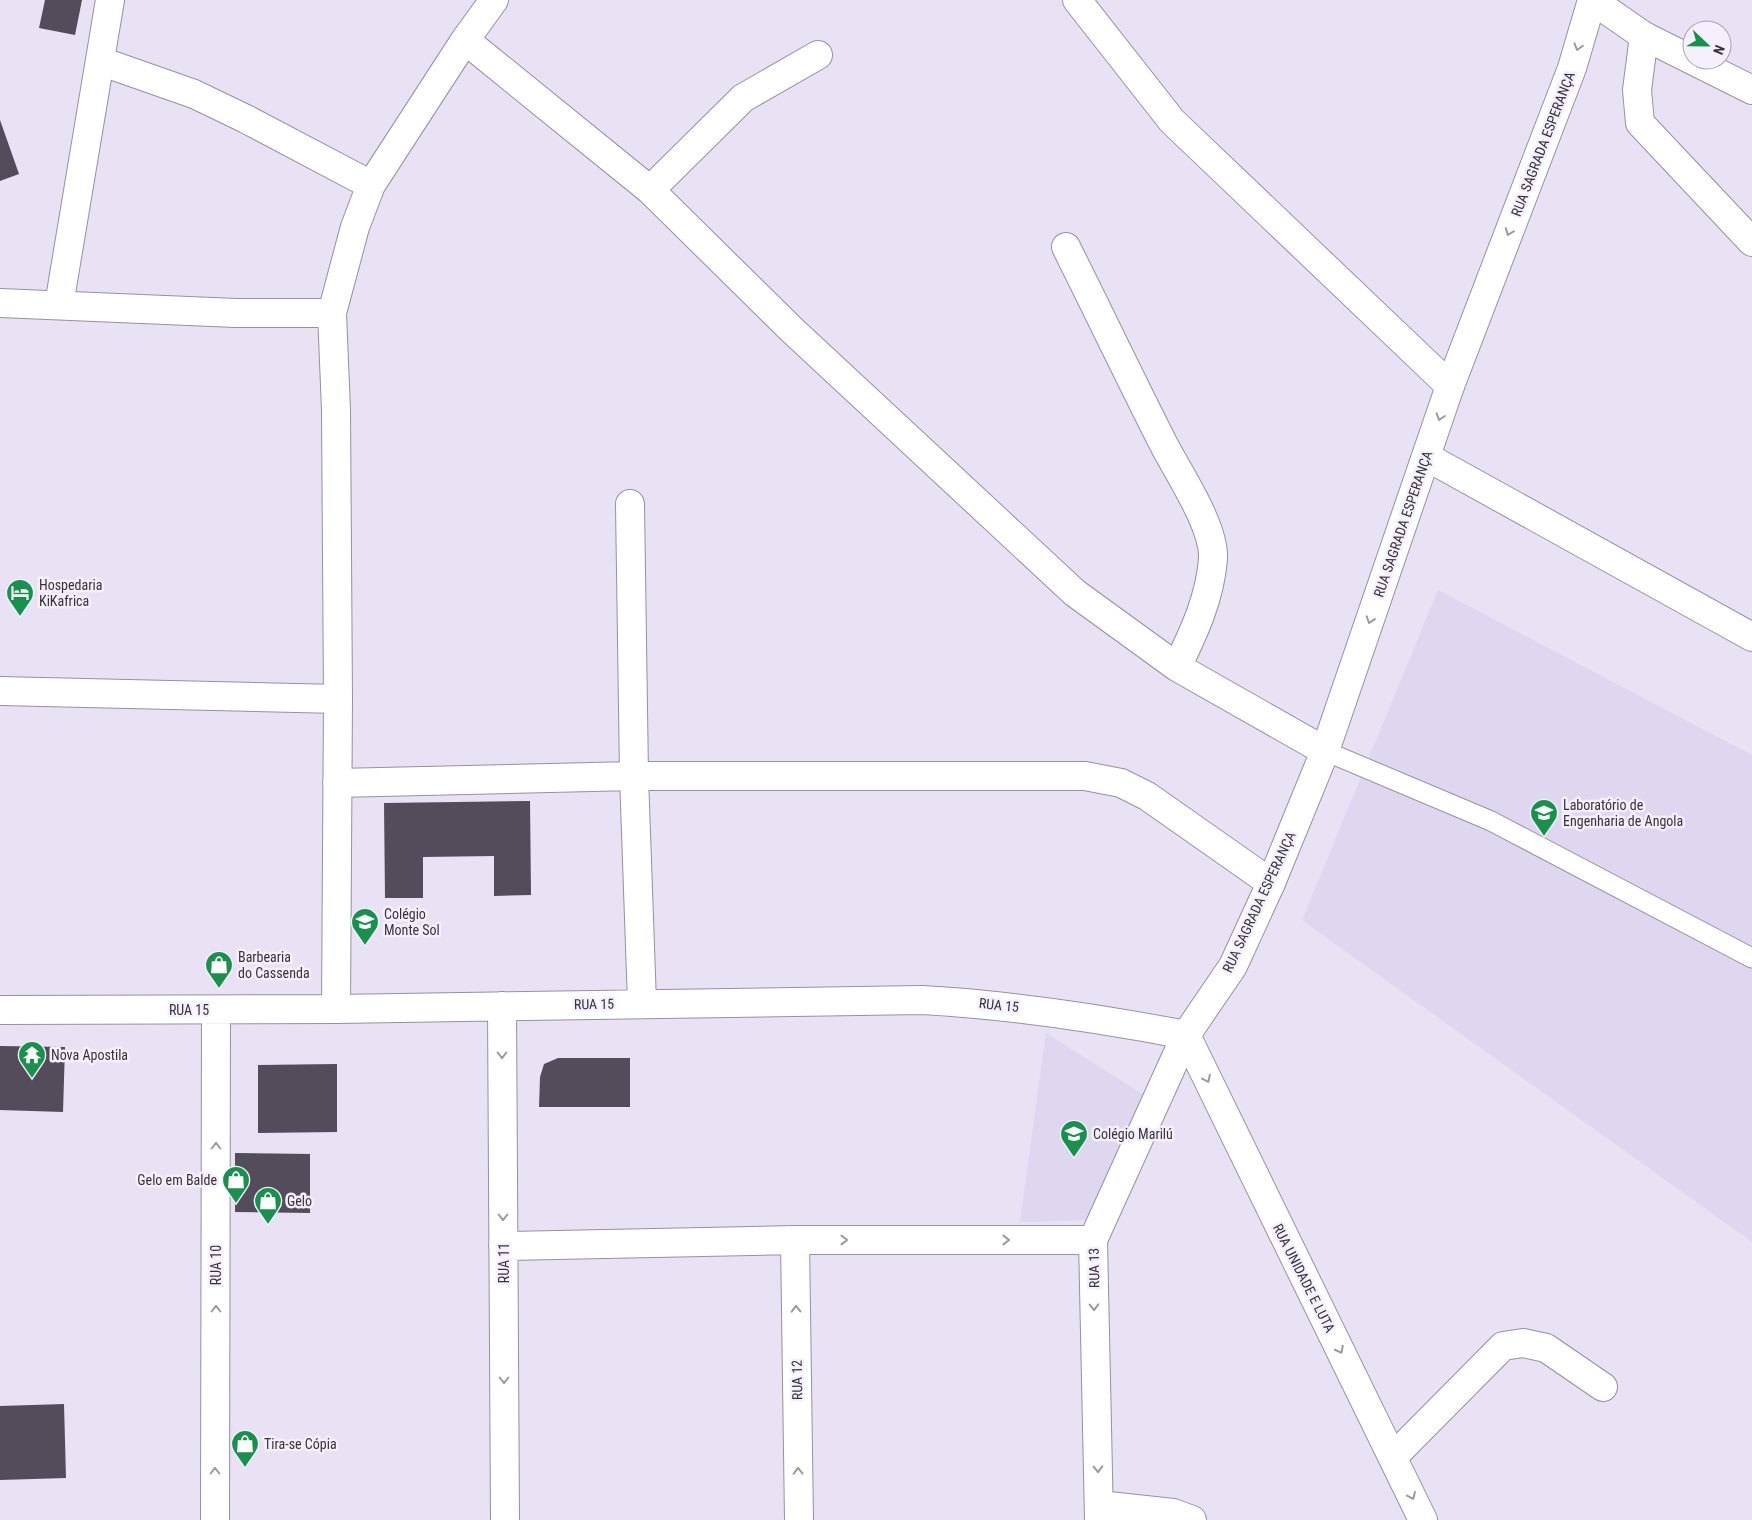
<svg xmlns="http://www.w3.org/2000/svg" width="1752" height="1520" font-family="'Roboto Condensed',sans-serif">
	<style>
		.built { fill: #dfd6ef }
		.building { fill: #524c5b }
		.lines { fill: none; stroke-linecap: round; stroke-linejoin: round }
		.lane-casing { stroke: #9690a1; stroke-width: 21 }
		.street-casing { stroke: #9690a1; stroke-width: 30 }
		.secondary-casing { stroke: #9690a1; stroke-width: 30 }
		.lane { stroke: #fff; stroke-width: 19 }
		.street { stroke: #fff; stroke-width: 28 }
		.secondary { stroke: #fff; stroke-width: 28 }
		.oneway { stroke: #9a999c }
		.labels { text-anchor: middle; stroke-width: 5; stroke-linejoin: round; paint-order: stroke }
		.street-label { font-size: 14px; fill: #36333a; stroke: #f5effe }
		.poi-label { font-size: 14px; fill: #36333a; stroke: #f5effe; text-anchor: start }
	</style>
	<rect width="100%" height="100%" fill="#e8e2f4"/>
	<path class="built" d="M1438,590L1752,755V1242L1302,920Z
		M1046,1033L1147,1097L1091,1220L1020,1222Z"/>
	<path class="building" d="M45,0H82L75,35L39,28Z
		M0,120L19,174L0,181Z
		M530,801L531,895L494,896V856L423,857V898H385L384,803Z
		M0,1046L65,1047L63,1112L0,1110Z
		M558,1058H630V1107H539L540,1077L544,1064Z
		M337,1064V1132L258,1133V1065Z
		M235,1153L310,1154V1213L235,1212Z
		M64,1404L66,1478L0,1480V1406Z"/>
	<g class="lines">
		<defs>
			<path id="lane" d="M1325,751L1491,821L1752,958"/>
			<path id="street" d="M1077,0L1172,121L1450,386
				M1644,36L1637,90L1640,123L1752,242
				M465,40L650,190L791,329L1075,593L1177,667L1325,751
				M100,61L194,94L246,119L371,185
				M650,190L743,98L818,55
				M1066,247C1099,313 1131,380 1164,445C1179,474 1215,527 1213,559C1210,598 1194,632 1177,667
				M0,303L236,313H332
				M59,305L110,0
				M1427,457L1752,637
				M630,504L634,776L642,1003
				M0,691L338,699
				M337,783L634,776H1085L1121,783L1147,796L1271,883
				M502,1006L505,1520
				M336,1009L338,699L336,410L332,313L355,227L371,185L465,40L494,0
				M0,1010L336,1009L922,1000C1011,1005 1098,1018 1186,1035L1093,1240L1099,1520
				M795,1240L799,1520
				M503,1246L795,1240H1093
				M1393,1457L1503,1346L1523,1343L1546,1348L1603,1387
				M1099,1505L1173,1513L1192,1520
				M215,1520L216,1010"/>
			<path id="secondary" d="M1592,0L1644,36L1692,60
				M1692,60L1752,90
				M1423,1520L1186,1035L1233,966L1271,883L1325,751L1450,386L1572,68L1592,0"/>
		</defs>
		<use href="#lane" class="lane-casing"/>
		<use href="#street" class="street-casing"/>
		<use href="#secondary" class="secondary-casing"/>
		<use href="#lane" class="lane"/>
		<use href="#street" class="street"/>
		<use href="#secondary" class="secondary"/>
	</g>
	<defs><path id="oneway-chevron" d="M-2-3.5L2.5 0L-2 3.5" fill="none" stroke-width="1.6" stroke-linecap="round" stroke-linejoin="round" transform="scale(1.25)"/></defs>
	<g class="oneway">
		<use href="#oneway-chevron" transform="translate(1578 47) rotate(106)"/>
		<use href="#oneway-chevron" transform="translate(1509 232) rotate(111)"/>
		<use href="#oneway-chevron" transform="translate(1440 417) rotate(108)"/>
		<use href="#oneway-chevron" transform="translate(1370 620) rotate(109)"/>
		<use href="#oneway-chevron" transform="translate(502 1055) rotate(90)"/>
		<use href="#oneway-chevron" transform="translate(1207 1079) rotate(64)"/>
		<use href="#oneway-chevron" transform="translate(216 1146) rotate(-90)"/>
		<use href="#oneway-chevron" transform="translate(503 1217) rotate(90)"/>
		<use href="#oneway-chevron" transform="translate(844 1240)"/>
		<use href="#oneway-chevron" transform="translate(1006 1240)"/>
		<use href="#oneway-chevron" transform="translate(1094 1307) rotate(89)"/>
		<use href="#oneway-chevron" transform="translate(216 1309) rotate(-90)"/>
		<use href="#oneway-chevron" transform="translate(796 1309) rotate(-91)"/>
		<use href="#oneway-chevron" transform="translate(1340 1350) rotate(63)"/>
		<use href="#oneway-chevron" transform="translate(504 1380) rotate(90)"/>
		<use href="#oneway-chevron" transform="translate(1098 1469) rotate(89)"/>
		<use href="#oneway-chevron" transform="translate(215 1471) rotate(-90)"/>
		<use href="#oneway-chevron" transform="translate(798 1471) rotate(-91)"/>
		<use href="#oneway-chevron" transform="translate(1412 1496) rotate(65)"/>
	</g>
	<defs>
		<symbol id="hotel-pin" viewBox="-11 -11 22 30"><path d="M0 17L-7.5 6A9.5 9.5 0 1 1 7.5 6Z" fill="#18914d" stroke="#f5effe"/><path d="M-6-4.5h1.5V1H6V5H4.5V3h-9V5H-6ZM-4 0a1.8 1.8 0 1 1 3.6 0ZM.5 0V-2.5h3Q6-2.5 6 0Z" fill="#fff"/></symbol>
		<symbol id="university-pin" viewBox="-11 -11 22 30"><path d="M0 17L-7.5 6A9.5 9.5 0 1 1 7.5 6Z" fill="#18914d" stroke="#f5effe"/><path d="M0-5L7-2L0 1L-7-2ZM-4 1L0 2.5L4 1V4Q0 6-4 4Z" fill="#fff"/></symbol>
		<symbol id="school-pin" viewBox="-11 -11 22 30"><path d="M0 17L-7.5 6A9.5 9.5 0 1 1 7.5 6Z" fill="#18914d" stroke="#f5effe"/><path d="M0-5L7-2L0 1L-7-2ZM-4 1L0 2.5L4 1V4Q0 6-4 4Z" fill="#fff"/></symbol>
		<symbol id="shop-pin" viewBox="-11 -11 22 30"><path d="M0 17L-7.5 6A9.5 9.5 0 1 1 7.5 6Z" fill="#18914d" stroke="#f5effe"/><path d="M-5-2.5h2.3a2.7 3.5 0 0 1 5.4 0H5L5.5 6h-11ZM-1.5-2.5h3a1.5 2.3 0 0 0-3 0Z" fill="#fff"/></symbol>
		<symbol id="temple-pin" viewBox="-11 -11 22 30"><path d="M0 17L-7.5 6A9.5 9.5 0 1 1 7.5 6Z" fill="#18914d" stroke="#f5effe"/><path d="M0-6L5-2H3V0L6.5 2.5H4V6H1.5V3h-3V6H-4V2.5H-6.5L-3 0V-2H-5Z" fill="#fff"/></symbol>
	</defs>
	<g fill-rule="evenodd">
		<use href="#hotel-pin" x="4" y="577" width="32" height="43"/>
		<use href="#university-pin" x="1528" y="797" width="32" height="43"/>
		<use href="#school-pin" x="349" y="906" width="32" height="43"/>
		<use href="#shop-pin" x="203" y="949" width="32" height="43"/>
		<use href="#temple-pin" x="16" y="1039" width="32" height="43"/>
		<use href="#university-pin" x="1058" y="1118" width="32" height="43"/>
		<use href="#shop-pin" x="220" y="1164" width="32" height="43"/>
		<use href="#shop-pin" x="252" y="1185" width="32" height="43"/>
		<use href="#shop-pin" x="229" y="1428" width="32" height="43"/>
	</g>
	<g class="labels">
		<g class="street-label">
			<text transform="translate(1543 144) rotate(-69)" y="5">RUA SAGRADA ESPERANÇA</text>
			<text transform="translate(1403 524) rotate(-71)" y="5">RUA SAGRADA ESPERANÇA</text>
			<text transform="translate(1259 902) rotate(-65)" y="5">RUA SAGRADA ESPERANÇA</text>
			<text transform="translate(594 1004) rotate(-1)" y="5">RUA 15</text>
			<text transform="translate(999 1005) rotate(6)" y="5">RUA 15</text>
			<text x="189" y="1015">RUA 15</text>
			<text transform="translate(504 1263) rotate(-90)" y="5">RUA 11</text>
			<text transform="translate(216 1265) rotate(-90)" y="5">RUA 10</text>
			<text transform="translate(1094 1268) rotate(-91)" y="5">RUA 13</text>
			<text transform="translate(1304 1278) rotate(63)" y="5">RUA UNIDADE E LUTA</text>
			<text transform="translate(797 1380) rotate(-91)" y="5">RUA 12</text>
		</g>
		<g class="poi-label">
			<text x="39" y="590">Hospedaria<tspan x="39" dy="16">KiKafrica</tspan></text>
			<text x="1563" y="810">Laboratório de<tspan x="1563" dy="16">Engenharia de Angola</tspan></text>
			<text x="384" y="919">Colégio<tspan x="384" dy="16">Monte Sol</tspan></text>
			<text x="238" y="962">Barbearia<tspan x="238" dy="16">do Cassenda</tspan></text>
			<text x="51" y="1060">Nova Apostila</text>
			<text x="1093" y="1139">Colégio Marilú</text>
			<text x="217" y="1185" text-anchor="end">Gelo em Balde</text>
			<text x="287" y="1206">Gelo</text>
			<text x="264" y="1449">Tira-se Cópia</text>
		</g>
	</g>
	<g transform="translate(1707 45) rotate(112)"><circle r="24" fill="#f5effe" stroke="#a9a4b0"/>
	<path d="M0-4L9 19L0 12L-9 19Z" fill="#18914d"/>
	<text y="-8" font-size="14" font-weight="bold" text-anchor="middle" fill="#36333a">N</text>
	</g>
</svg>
